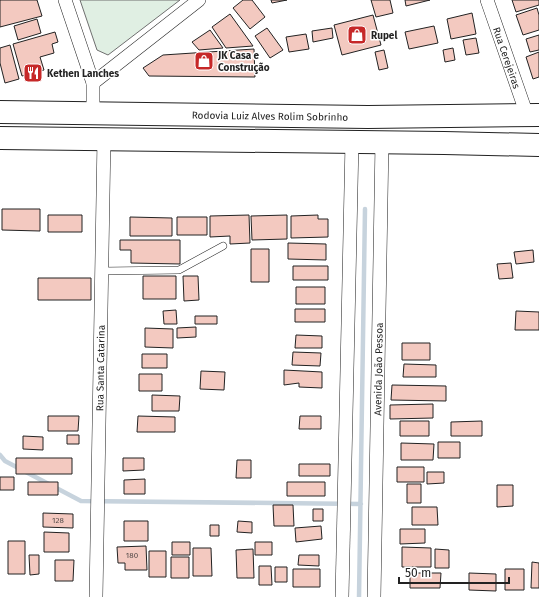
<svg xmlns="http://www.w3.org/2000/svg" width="539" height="597" font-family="'Fira Sans',sans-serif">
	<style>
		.green { fill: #e0efe3; stroke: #6f6f6f }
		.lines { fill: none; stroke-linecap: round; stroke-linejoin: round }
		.stream { stroke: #c7d3dd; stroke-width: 4.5 }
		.building { fill: #f3c9c0; stroke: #222 }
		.service-casing { stroke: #222; stroke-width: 8 }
		.minor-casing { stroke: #222; stroke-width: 14 }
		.trunk-casing { stroke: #222; stroke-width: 24 }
		.service { stroke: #fff; stroke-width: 7 }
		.minor { stroke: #fff; stroke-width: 13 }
		.trunk { stroke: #fff; stroke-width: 22 }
		.labels { text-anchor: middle; stroke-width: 3; stroke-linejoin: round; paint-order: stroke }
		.number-label { font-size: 8px; fill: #564c4a }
		.poi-label { font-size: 10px; font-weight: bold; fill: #222; stroke: #fff; text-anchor: start }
		.street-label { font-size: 10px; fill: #222; stroke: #fff }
	</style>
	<rect width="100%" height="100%" fill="#fff"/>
	<path class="green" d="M80,0H180L108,55L97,50Z"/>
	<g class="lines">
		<path class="stream" d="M0,455L5,461L81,501L361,504
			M359,597L365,209"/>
	</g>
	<path class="building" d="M0,0H37L42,16L0,27Z
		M243,0H252L265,17L250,29L233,8Z
		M271,0H287L272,3Z
		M371,0H390L393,13L376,17Z
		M405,0H430L406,6Z
		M512,0H539V5L516,12Z
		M537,8L539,15V30L523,35L516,15Z
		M472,13L476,34L451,39L447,19Z
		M230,14L253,46L226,48L212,27Z
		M373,15L381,45L342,55L334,25Z
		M37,19L41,33L18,40L14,26Z
		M434,26L438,43L409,49L405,32Z
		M267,28L283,50L270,58L255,36Z
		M332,28L333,38L313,42L312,31Z
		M210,30L223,48L199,50L192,42Z
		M55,32L58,42L52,44L54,53L40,57L44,70L22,76L13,44Z
		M306,34L309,49L289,52L286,37Z
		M539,35V50L530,52L526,39Z
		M476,38L479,53L466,55L463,40Z
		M10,45L19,79L5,83L0,63V48Z
		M453,48L455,60L445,62L443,50Z
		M254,49L255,77L149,76L143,68L163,55Z
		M384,50L388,68L379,70L375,52Z
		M539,52V77L533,79L526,57Z
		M2,209H40V231L2,230Z
		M48,215H82V232H48Z
		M249,215L250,243L230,244V236L210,237V216Z
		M287,215V239L252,240L251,216Z
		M318,215V219H328V237L291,238V216Z
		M130,217L172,218V236H130Z
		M177,217H207V235H177Z
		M120,240H180V264L131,263V250H120Z
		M288,243L326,244V260L288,259Z
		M251,249H269V282H251Z
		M533,250L534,262L516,264L514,252Z
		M511,263L513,278L499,279L497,264Z
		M293,266H328V280H293Z
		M143,276H176V299H143Z
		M183,276H198L199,300L184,301Z
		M38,278H91V300H38Z
		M296,287H325V304H296Z
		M295,309H325V322H295Z
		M176,310L177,324H164L163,311Z
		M516,311L539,312V330H515Z
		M195,316H217V324H195Z
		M196,327V337L177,338V328Z
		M145,328L173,329V348L145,347Z
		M296,335L322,336V348H295Z
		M402,343H430V360H402Z
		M293,352L321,353L320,366L292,365Z
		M142,354H167V368H142Z
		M404,364L436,365V377H403Z
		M284,370L322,372V388L299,387V383L284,385Z
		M201,371L225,372L224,390L200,389Z
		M139,374H162V391H139Z
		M392,385L446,386V401L391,400Z
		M152,395L180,396L179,411H152Z
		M433,404V418L390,419V405Z
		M48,416H79L78,431H48Z
		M138,416L175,417V432H137Z
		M300,416H321V429H299Z
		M400,421H429V436H400Z
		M482,421V436H451V422Z
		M67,435H79V444H67Z
		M23,436L43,437V450L23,449Z
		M438,442H460V458H438Z
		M401,443L434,444L433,460H401Z
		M16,458H72V474H16Z
		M123,458H144V470L123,471Z
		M237,460H251V478H236Z
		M299,464H330V476H299Z
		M397,467H424V482H397Z
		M427,472H444V483L427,484Z
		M0,477H14V490H0Z
		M145,479V494H124V480Z
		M28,482H58V495H28Z
		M287,482H325V496H287Z
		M407,484H421V503H407Z
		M497,485H513V506L497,507Z
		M273,505H293L294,526H274Z
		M412,507H437L438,525H412Z
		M313,509H323V521H313Z
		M43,513L73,514V528L43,527Z
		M124,521H148V541H124Z
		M238,521L252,522V533L237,532Z
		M210,525H219V536H210Z
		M321,526L322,539L296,542L295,528Z
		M400,529H425V543L400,544Z
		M44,532L69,533V552H44Z
		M8,541H25V574H8Z
		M172,542H190V555H172Z
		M255,542H272V555H255Z
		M146,546L147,570H125V563H118L117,547Z
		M402,547L431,548V567H402Z
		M193,548H211L212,576H193Z
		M253,549L254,578H237L236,550Z
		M435,549L449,550V568H435Z
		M149,551H166V577H149Z
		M29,555H39V574L30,575Z
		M299,555H319V566L298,565Z
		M171,557H189V578H171Z
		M55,560H74L73,581H55Z
		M532,562L539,563V588H531Z
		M259,566H271L272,585H259Z
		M275,567H287V582H275Z
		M293,569H320V587H293Z
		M505,569H524V590H505Z
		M410,573H441L440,588H410Z
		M469,573L496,574V591L469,590Z"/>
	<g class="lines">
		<defs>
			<path id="service" d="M102,271L179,270L223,246"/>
			<g id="minor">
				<path d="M65,0L93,83V114"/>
				<path id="s1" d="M487,0L527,115"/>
				<path d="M93,83L199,0"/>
				<path id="s2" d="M96,597L104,138"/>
				<path d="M342,597L352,142"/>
				<path id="s3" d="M374,597L382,142"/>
			</g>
			<g id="trunk">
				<path id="s4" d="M0,112L368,117L539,115"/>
				<path d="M0,138L444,143L539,145"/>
			</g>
		</defs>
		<use href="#service" class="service-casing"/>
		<use href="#minor" class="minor-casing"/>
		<use href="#trunk" class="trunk-casing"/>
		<use href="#service" class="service"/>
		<use href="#minor" class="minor"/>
		<use href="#trunk" class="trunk"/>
	</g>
	<defs>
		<symbol id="shop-square" viewBox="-11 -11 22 22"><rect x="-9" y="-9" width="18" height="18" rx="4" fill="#c62828" stroke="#fff"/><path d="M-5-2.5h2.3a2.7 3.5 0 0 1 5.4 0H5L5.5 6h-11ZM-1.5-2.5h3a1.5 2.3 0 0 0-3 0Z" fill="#fff"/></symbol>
		<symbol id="restaurant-square" viewBox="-11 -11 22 22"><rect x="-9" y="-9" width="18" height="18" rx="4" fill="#c62828" stroke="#fff"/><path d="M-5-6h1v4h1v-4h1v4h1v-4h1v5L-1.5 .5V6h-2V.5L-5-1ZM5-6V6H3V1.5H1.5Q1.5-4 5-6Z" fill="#fff"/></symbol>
	</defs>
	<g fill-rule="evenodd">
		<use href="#shop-square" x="346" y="24" width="22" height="22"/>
		<use href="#shop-square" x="193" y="50" width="22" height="22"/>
		<use href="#restaurant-square" x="22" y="62" width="22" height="22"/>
	</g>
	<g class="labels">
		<g class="number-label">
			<text x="58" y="523">128</text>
			<text x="132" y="558">180</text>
		</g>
		<g class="poi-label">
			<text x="371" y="39">Rupel</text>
			<text x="218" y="59">JK Casa e<tspan x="218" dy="12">Construção</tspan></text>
			<text x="47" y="77">Kethen Lanches</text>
		</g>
		<g class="street-label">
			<text dy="4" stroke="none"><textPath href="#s1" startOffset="61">Rua Cerejeiras</textPath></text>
			<text dy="4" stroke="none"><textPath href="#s4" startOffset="270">Rodovia Luiz Alves Rolim Sobrinho</textPath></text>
			<text dy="4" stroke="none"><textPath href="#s2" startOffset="229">Rua Santa Catarina</textPath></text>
			<text dy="4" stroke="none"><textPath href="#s3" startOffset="228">Avenida João Pessoa</textPath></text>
		</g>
	</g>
	<path d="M399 577v6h110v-6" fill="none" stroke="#222222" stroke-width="2"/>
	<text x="405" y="577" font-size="12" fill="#222222" stroke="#ffffff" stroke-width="3" paint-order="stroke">50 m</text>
</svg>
